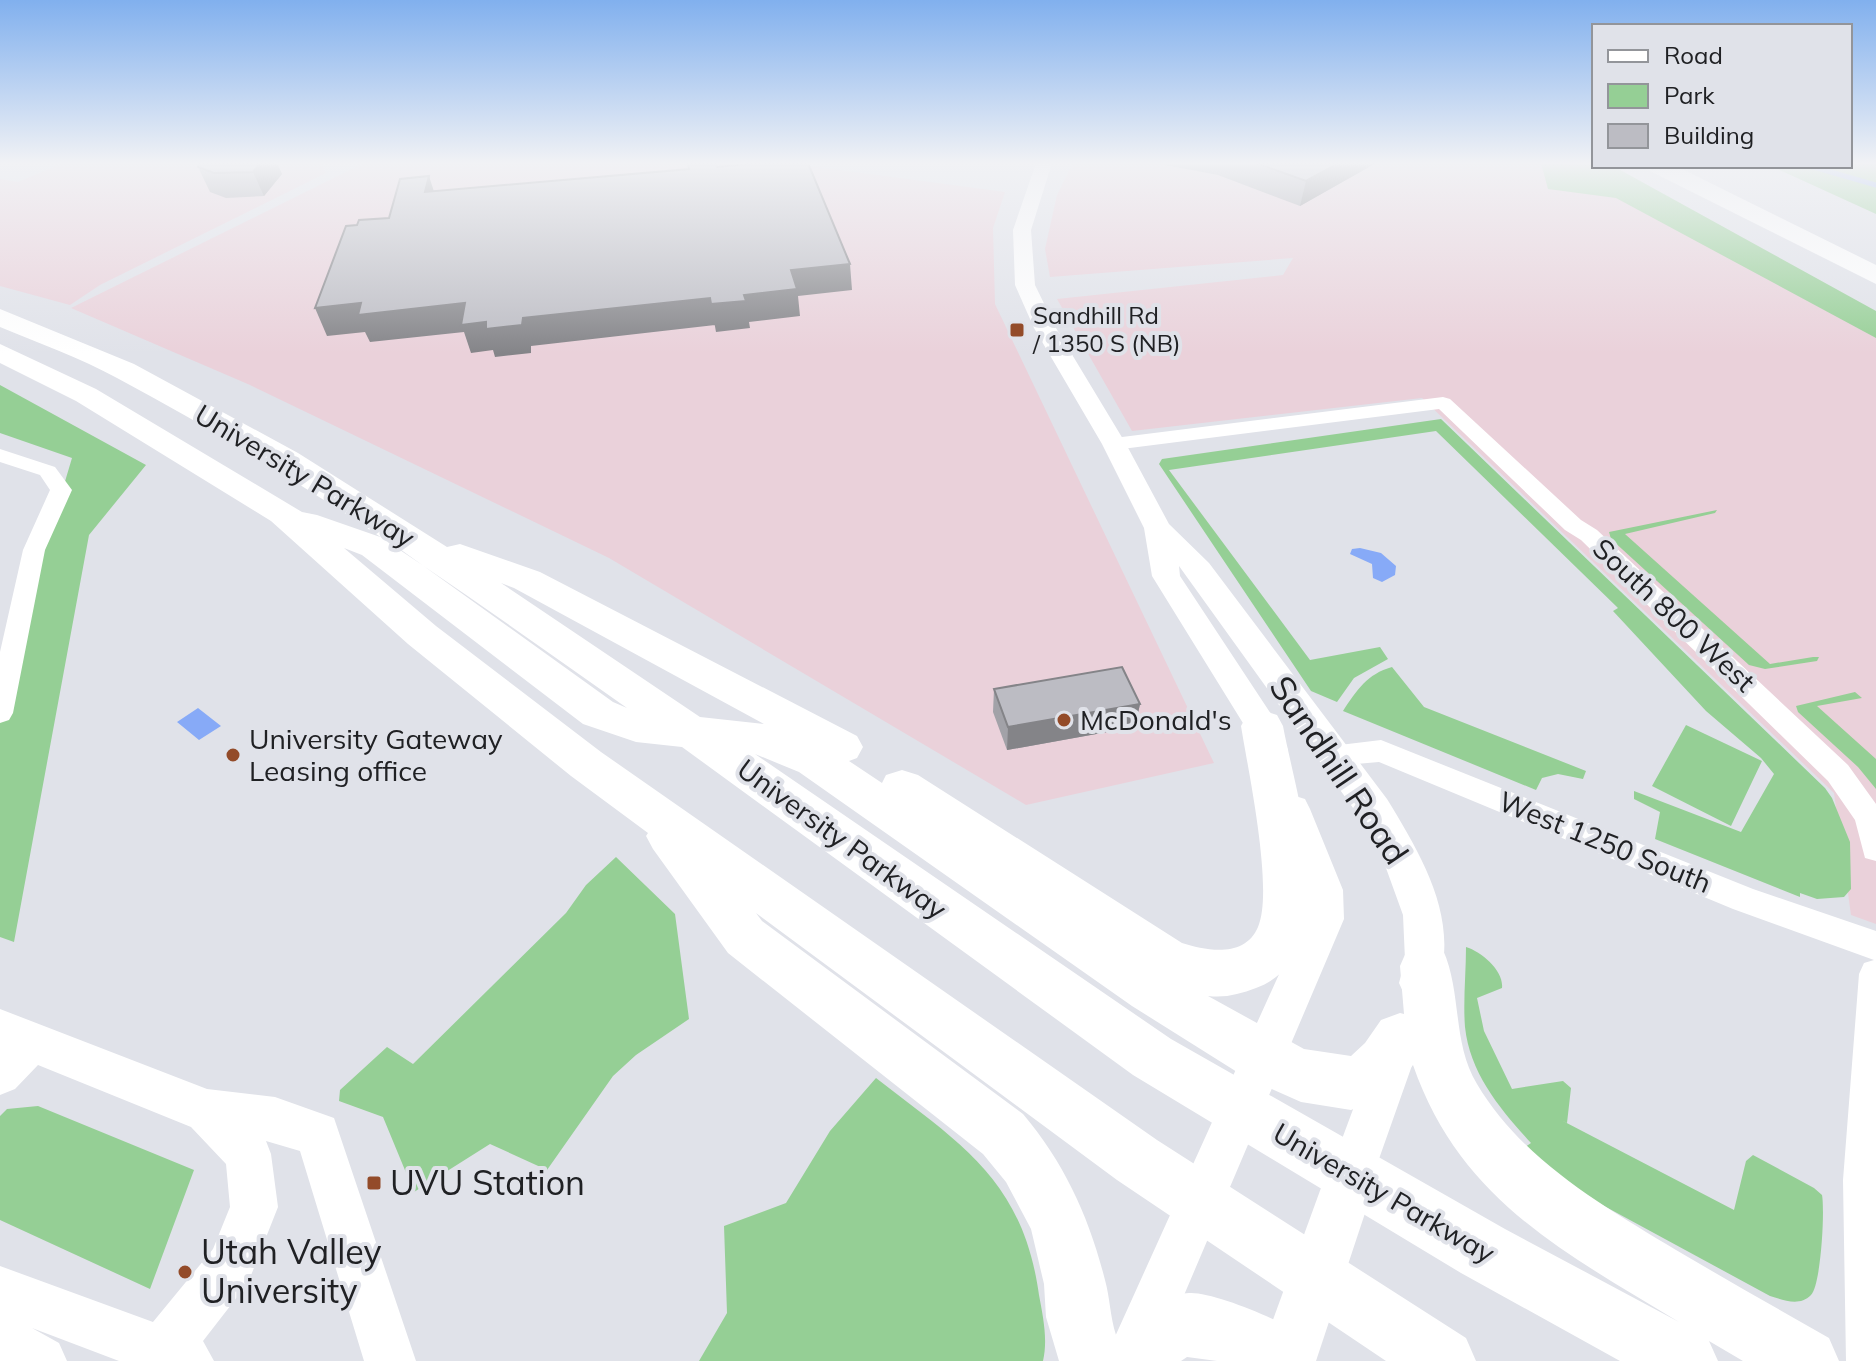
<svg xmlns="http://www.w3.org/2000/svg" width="1876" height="1361" font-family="Mulish,sans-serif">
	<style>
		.commercial { fill: #ead1da }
		.green { fill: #95cf95 }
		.water { fill: #87aaf7 }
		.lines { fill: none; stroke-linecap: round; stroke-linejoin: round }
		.stream { stroke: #87aaf7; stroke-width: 5 }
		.minor { fill: #fff; fill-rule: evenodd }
		.tertiary { fill: #fff; fill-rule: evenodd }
		.secondary { fill: #fff; fill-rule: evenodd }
		.primary { fill: #fff; fill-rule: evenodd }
		.motorway { fill: #fff; fill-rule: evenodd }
		.wall { fill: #a2a2a8 }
		.shaded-wall { fill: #848488 }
		.building { fill: #bcbcc3; stroke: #848488; stroke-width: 2 }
		.poi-dot { fill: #934b29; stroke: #e0e2e9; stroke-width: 3 }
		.labels { text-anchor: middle; stroke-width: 8; stroke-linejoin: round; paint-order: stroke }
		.far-poi-label { font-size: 24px; fill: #202124; stroke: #e0e2e9; text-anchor: start }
		.street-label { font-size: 28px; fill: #202124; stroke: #e0e2e9 }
		.poi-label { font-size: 28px; fill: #202124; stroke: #e0e2e9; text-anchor: start }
		.near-street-label { font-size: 34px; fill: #202124; stroke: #e0e2e9 }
		.near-poi-label { font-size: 34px; fill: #202124; stroke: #e0e2e9; text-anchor: start }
	</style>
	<rect width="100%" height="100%" fill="#e0e2e9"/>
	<path class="commercial" d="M63,163H321L326,173L100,285L70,305L0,286V179L18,182Z
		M364,163H787L1005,192L993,228L995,304L1214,763L1026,805L609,558L250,385L71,308Z
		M1073,163H1558L1876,335V924L1851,915L1834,793L1422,398L1132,431L1057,299L1283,275L1293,258L1050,277L1045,249L1057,195Z"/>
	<path class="green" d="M1541,163L1613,166L1876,311V338L1616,198L1548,189Z
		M1850,163H1876V214L1771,166H1850Z
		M0,385L146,465L89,535L14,942L0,937V699L72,458L0,433Z
		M1441,419L1825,788L1832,798L1850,842L1851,889L1844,897L1817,899L1800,893V897L1655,839L1660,812L1634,799V791L1741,832L1774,774L1761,758L1706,711L1613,611L1618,608L1436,431L1169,470L1310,660L1380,647L1388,659L1354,678L1337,702L1311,691L1159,464L1162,459Z
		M1717,510L1715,513L1625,534L1770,664L1813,657H1819L1817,661L1765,669L1749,665L1611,539L1609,532Z
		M1392,667L1424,707L1586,771L1583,779L1558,774L1542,778L1536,790L1343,711C1357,690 1367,674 1392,667Z
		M1855,692L1862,698L1817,706L1876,759V789L1858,767L1798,712L1796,706Z
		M1686,725L1762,761L1731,826L1652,786Z
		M616,857L675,914L689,1019L636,1055L613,1076L547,1170L490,1144L414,1192L383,1117L339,1101L340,1090L387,1047L413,1064L566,913L586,885Z
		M1466,947C1482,952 1504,971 1502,988L1477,998L1484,1031L1512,1089L1563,1081L1571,1088L1567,1123L1561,1120L1734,1210L1746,1161L1753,1155L1814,1188L1822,1195C1825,1210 1821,1285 1811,1295C1799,1307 1784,1300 1770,1296L1582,1194L1522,1149L1531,1143C1501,1110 1470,1074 1465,1027C1463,1001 1466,973 1466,947Z
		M876,1078C961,1144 1023,1180 1039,1295C1043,1317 1048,1339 1043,1361H699L727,1313L724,1226L786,1203L830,1131Z
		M38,1106L194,1170L150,1289L0,1220V1116L7,1109Z"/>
	<path class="water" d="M1360,548L1381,553L1396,566L1395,575L1382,582L1373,578L1372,564L1350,554L1352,549Z
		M198,708L221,726L199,740L177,722Z"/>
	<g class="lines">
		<path class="stream" d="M1810,166L1876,185"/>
		<path class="minor" d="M1443,397L1450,399L1581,520L1597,530L1848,765L1876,804V861L1865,858L1855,820L1828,781L1581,540L1565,530L1439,409L1114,450L1104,444L1114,438Z
			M0,449L55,467L72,490L45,550L13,713L9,720L0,723V652L23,550L50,490L40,475L0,462Z
			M1381,740L1753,889L1876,931V1361H1846L1843,1180L1859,974L1864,963L1874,960L1733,909L1379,762L1333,766L1323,763L1319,755L1323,747Z"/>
		<path class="tertiary" d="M1036,163H1052L1031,230L1035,285L1056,328L1126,444L1169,524L1209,563L1387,799C1423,858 1465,927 1433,996L1419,1002L1405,996L1399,983L1405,960L1403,915L1382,857L1361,819L1179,566L1180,576L1279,726L1288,750L1283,759L1271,763L1259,759L1246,728L1152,576L1144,528L1102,444L1034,328L1015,285L1013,230Z
			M1292,795L1305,799L1310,809L1343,890L1344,919L1156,1361H1104L1304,919L1305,890L1274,809L1279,799Z
			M0,1009L207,1089L275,1097L334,1118L416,1361H364L300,1151L266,1141L271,1154L278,1207L248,1283L203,1341L214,1361H119L32,1328L59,1343L67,1361H0V1266L153,1322L213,1249L230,1207L226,1164L191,1127L38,1065L15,1089L0,1095Z
			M1393,1036L1408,1042L1415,1057L1368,1190L1352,1197L1336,1190L1329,1174L1378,1042Z"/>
		<path class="secondary" d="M1352,1148L1371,1155L1378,1174L1316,1361H1258L1333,1155Z"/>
		<path class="primary" d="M0,309L134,364L298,453L447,547L460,544L540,572L857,736L863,747L857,758L849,761L882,783L886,775L902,770L918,775L1182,943C1207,951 1245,958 1258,927C1274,890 1248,770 1241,726L1247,715L1262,710L1277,715L1283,726C1296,797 1349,953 1256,988C1240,994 1226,998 1208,996L1304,1049L1351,1056L1365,1043L1381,1020L1400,1013L1404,1014L1400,966L1407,950L1425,943L1443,950C1462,992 1452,1043 1477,1084C1522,1160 1603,1206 1676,1250C1727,1280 1778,1309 1829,1338L1839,1361H1743L1709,1341L1718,1361H1620L1461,1273L1133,1075L682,747L636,742L583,724L362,555L344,548L436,626L601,752L1157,1140L1466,1338L1476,1361H1386L1117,1180L756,913L762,921L1023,1114C1065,1164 1089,1217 1105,1280C1110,1298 1110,1316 1116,1335C1134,1314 1160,1295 1189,1293C1211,1291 1289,1322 1303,1338C1308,1343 1310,1355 1313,1361H1217L1187,1357L1181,1361H1059L1046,1317L1044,1284L1031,1229L1006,1182L983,1154L728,953L653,849L646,836L648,833L571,776L408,644L271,521L76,401L0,363V344L96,389L302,512L317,515L386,539L613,702L627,708C460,590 298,474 117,378C80,358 39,343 0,327ZM501,583L514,588L764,724L700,717ZM755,754L799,772L1132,1006L1245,1077L1301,1102L1351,1110L1389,1095L1413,1065C1460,1200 1564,1252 1679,1322L1505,1229L1171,1039Z"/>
		<path class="motorway" d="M1646,166H1676L1876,265V284L1650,171Z"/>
	</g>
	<path class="wall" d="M199,163H277L282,174L264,196L226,198L210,192L198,167Z
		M1165,163H1376L1300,206L1218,175L1165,165Z
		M994,689L1140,704L1135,727L1007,750L993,712Z"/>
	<path class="shaded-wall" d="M260,163H277L282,174L264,196L253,172Z
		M1339,163H1376L1300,206L1306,181Z
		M429,176L437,201L425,192Z
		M850,264L852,290L798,296L800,316L749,322L750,328L716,332L711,304L744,295L791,270Z
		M710,298L715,325L531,346V353L495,357L493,350L471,353L464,332L370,342L365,332L327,336L315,308L361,303H465L523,318Z
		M1140,704L1135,727L1007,750L1008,727Z"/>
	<path class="building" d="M199,163H260L253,172L214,173L198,167Z
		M688,163H716L717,167L756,163H808L850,264L791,270L797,289L744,295L746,301L711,304L710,298L523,318L522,325L486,329V322L461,325L465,303L358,315L361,303L315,308L346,226L357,225L359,220L389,218L400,179L429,176L425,192L689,169Z
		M1256,163H1339L1306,181Z
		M1122,667L1140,704L1008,727L994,689Z"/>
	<linearGradient id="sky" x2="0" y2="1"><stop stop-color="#81b0ee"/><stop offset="0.46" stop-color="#f1f2f5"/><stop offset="1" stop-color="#f1f2f5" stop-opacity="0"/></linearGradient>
	<rect width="1876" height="354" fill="url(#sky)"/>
	<g class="poi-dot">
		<rect x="1009" y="322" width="16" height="16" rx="4"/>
		<circle cx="1064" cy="720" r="8"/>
		<circle cx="233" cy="755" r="8"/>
		<rect x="366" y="1175" width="16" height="16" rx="4"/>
		<circle cx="185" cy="1272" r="8"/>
	</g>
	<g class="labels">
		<g class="far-poi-label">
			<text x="1033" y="324">Sandhill Rd<tspan x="1033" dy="28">/ 1350 S (NB)</tspan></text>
		</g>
		<g class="street-label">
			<text transform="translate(305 476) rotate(31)" y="10">University Parkway</text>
			<text transform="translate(1674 615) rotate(43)" y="10">South 800 West</text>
			<text transform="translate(842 839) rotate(36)" y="10">University Parkway</text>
			<text transform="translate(1605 842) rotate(22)" y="10">West 1250 South</text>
			<text transform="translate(1384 1193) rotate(30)" y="10">University Parkway</text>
		</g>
		<g class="poi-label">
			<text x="1080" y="730">McDonald's</text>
			<text x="249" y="749">University Gateway<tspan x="249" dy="32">Leasing office</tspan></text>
		</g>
		<g class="near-street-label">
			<text transform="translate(1339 770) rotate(56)" y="12">Sandhill Road</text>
		</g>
		<g class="near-poi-label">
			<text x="390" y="1195">UVU Station</text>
			<text x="201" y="1264">Utah Valley<tspan x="201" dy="39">University</tspan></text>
		</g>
	</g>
	<rect x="1592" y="24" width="260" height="144" fill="#e0e2e9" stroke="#93959a" stroke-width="2"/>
	<rect x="1608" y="50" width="40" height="12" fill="#ffffff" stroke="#93959a" stroke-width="2"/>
	<text x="1664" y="64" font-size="24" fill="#202124">Road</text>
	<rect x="1608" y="84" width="40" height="24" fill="#95cf95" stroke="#93959a" stroke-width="2"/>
	<text x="1664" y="104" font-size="24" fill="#202124">Park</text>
	<rect x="1608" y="124" width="40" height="24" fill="#bcbcc3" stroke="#93959a" stroke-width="2"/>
	<text x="1664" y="144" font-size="24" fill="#202124">Building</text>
</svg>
